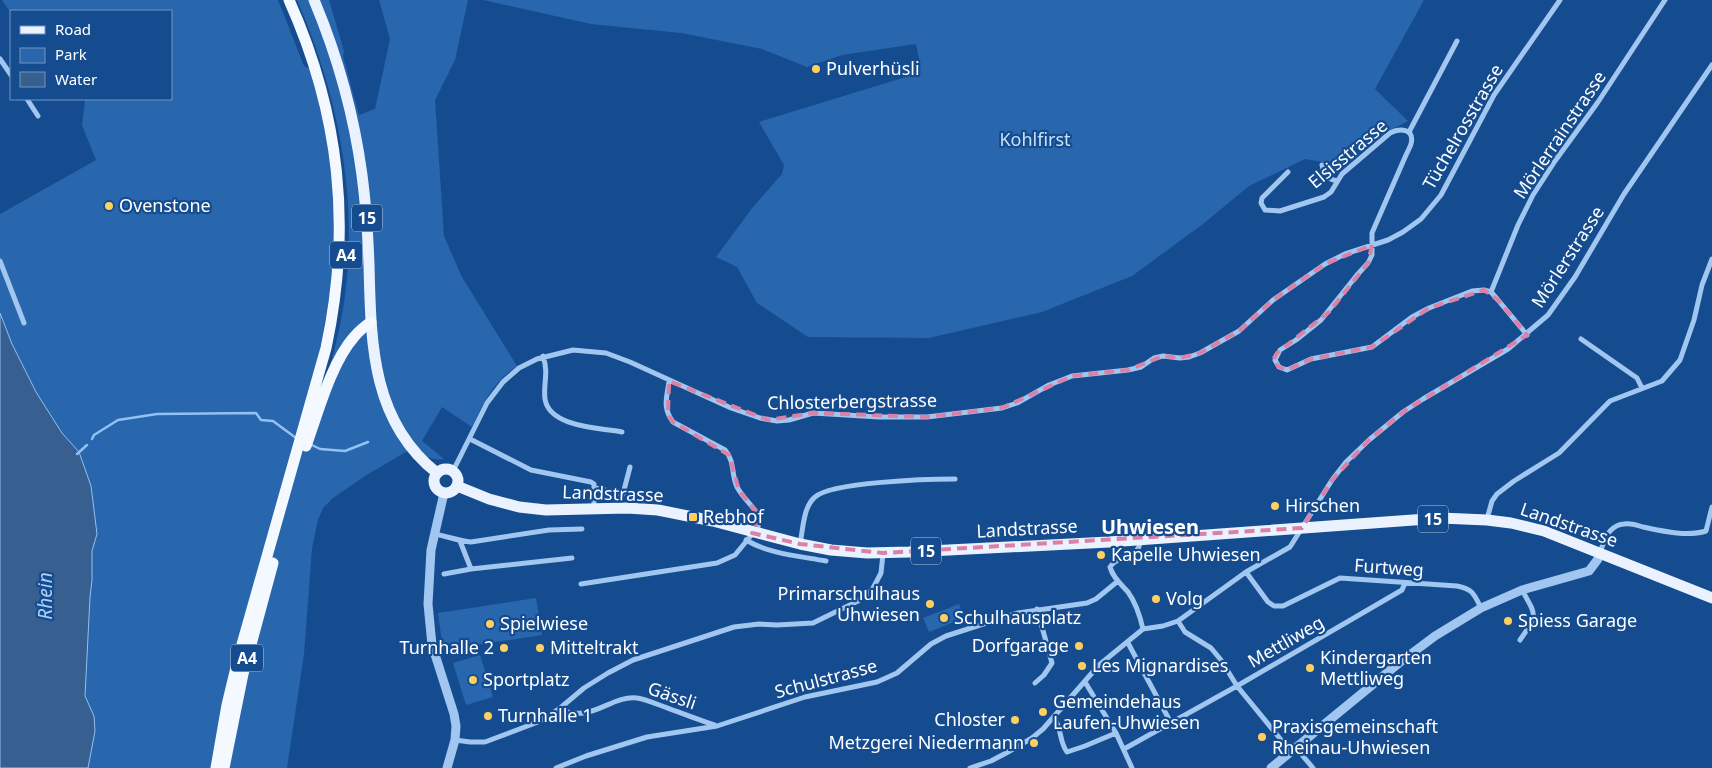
<svg xmlns="http://www.w3.org/2000/svg" width="1712" height="768" font-family="'Noto Sans',sans-serif">
	<style>
		.green { fill: #2866ad }
		.water { fill: #375f8f; stroke: #93c1f3 }
		.lines { fill: none; stroke-linecap: round; stroke-linejoin: round }
		.stream { stroke: #93c1f3; stroke-width: 2.5 }
		.minor { stroke: #a1c6f0; stroke-width: 5 }
		.tertiary { stroke: #a1c6f0; stroke-width: 9 }
		.primary { stroke: #eaf2ff; stroke-width: 11 }
		.trunk { stroke: #f4f8ff; stroke-width: 11 }
		.marked { fill: none; stroke: #dd80a5; stroke-width: 4; stroke-dasharray: 10 6; stroke-linejoin: round }
		.poi-dot { fill: #ffcf60; stroke: #154c8f; stroke-width: 2 }
		.labels { text-anchor: middle; stroke-width: 4.5; stroke-linejoin: round; paint-order: stroke }
		.shield { fill: #154c8f; stroke: #b9c9dd; stroke-width: 1 }
		.shield-label { font-size: 16px; font-weight: bold; fill: #fff }
		.poi-label { font-size: 18px; fill: #fff; stroke: #154c8f; text-anchor: start }
		.street-label { font-size: 18px; fill: #fff; stroke: #154c8f }
		.park-label { font-size: 18px; fill: #c7e0fb; stroke: #154c8f }
		.water-label { font-size: 19px; font-style: italic; fill: #add0f7; stroke: #154c8f }
		.quarter-label { font-size: 20px; font-weight: bold; fill: #fff; stroke: #154c8f }
	</style>
	<rect width="100%" height="100%" fill="#154c8f"/>
	<path class="green" d="M2,0H278L304,66L314,71L320,89L336,209L331,288L320,350L313,379L326,383C334,351 343,319 346,286C357,189 336,89 297,0H329L344,51L343,56L359,115L375,109L390,39L379,0H468L455,60L435,100L444,236L462,277L517,366C494,381 483,403 472,427L442,407L422,441L444,459C433,462 421,453 411,449L365,476L333,498L323,508L318,520L312,548L304,654L287,768H88L95,731L94,716L85,697L90,597L92,580V551L97,534L91,486L79,452L62,433L36,392L12,344L0,313V214L96,160L82,125L85,101L83,99H171V11H11V13Z
		M483,0H1424L1375,89L1408,121L1328,163L1305,159L1249,186L1203,224L1132,276L1042,312L929,338L808,337L757,303L737,267L716,257L753,207L782,174L784,165L759,122L909,76L919,59L916,44L842,55L807,67L762,49L681,33L591,24Z
		M536,598L542,635L443,650L438,613Z
		M959,604L964,618L929,632L923,618Z
		M480,655L493,697L466,705L453,663Z"/>
	<path class="water" d="M0,313L12,344L36,392L62,433L79,452L91,486L97,534L92,551V580L90,597L85,696L94,716L95,731L88,768H0Z"/>
	<g class="lines">
		<path class="stream" d="M92,439L94,435L118,420L157,414L256,413L261,420L273,421L296,438
			M310,444L320,449L345,451L368,442
			M77,454L87,445"/>
		<path class="minor" d="M0,59L11,75
			M27,99L38,116
			M1409,132L1457,41
			M1322,165C1324,175 1328,179 1337,181
			M1288,172L1262,198L1261,203L1265,210L1280,211L1324,197L1331,192L1342,174L1390,133C1399,128 1415,128 1411,144C1410,147 1408,151 1406,155L1375,226L1372,233V255L1368,263L1357,275L1321,320L1296,340L1280,350L1275,360L1279,367L1287,370L1311,359L1372,347L1412,317L1429,308L1472,291L1484,290L1491,292L1498,300L1527,335
			M0,261L24,323
			M1491,292L1518,225L1533,195L1555,161L1598,102L1665,0
			M1581,339L1637,378L1642,388
			M543,356C549,374 543,383 545,399C549,427 600,428 622,432
			M470,439L531,470L591,482L594,484V508
			M453,471L487,403L503,382L519,368L537,359L573,350L606,353L630,362L731,408L760,418L777,421L789,420L813,413L879,417H927L1002,408L1017,403L1049,385L1072,376L1128,370L1141,367L1154,358L1163,356L1180,358L1189,357L1200,353L1239,331L1273,300L1325,264L1345,254L1388,240L1403,232L1421,219L1441,195L1494,95L1560,0
			M595,488L623,494L630,467
			M1487,519L1492,501L1497,494L1514,481L1559,453L1610,401L1662,381L1680,360L1694,320L1702,285L1712,259
			M434,534C447,536 458,541 471,542L549,530L582,529
			M746,540C769,554 799,556 826,561
			M1140,540C1141,558 1118,554 1110,567C1113,578 1121,584 1128,592C1136,603 1140,616 1143,629
			M460,541L471,569L572,558
			M800,544C803,530 803,507 815,497C831,482 929,479 955,479
			M1600,552C1603,545 1605,537 1610,531C1614,527 1618,524 1624,524C1630,523 1637,525 1643,527C1662,531 1687,537 1706,531L1712,507
			M1246,572L1268,602L1274,606H1283L1340,578L1457,586C1473,589 1474,594 1481,608
			M444,574L471,569
			M581,584L717,563L735,555L758,527L759,516C753,506 743,498 737,487C731,474 735,461 725,450L673,422C662,407 667,398 669,381
			M1178,621L1185,632L1211,648L1221,660L1237,686L1291,752
			M1520,640C1538,614 1537,617 1522,590
			M1128,643L1171,723
			M1085,682L1116,733L1132,768
			M1035,683L1044,675L1052,663L1037,609
			M559,709C592,724 610,695 637,698C645,699 654,703 662,706C681,713 699,720 717,726
			M1054,718C1062,728 1059,742 1067,752L1085,746L1116,733
			M455,740L470,742H485L538,722L559,709L584,688L608,673L633,660L734,627L759,624L777,625L813,623L858,601L872,590L881,573L883,554
			M1296,748L1313,768
			M1124,749L1237,686L1402,590L1405,583
			M556,768L586,756L647,737L717,726L805,697L877,682L897,673L931,644L946,636L1018,613L1087,603L1096,599L1118,581
			M970,768L991,761L1008,752L1032,738L1043,729L1099,665L1143,629L1163,626L1178,621L1246,572L1290,547L1332,480L1346,462L1369,440L1403,412L1423,399L1508,349L1548,315L1575,277L1624,194L1712,65"/>
		<path class="tertiary" d="M444,493L431,550L428,604L432,645L454,714L456,726L455,740L447,768
			M1271,768L1399,663L1435,636L1481,608L1522,590L1589,571L1598,559L1600,552"/>
		<path class="primary" d="M314,0C337,55 354,115 362,175C366,205 368,235 369,265C371,342 371,421 437,473
			M434 481a12 12 0 1 1 24 0a12 12 0 1 1-24 0Z
			M457,486L489,499L519,507L546,510L627,508L658,510L713,521L800,544L831,550L867,553L909,552L1109,542L1441,518L1487,520L1511,523L1544,531L1712,598"/>
		<path class="trunk" d="M306,446C318,413 331,363 354,337C359,331 365,326 371,322
			M216,768L227,705L239,655L326,348C352,227 340,114 289,0
			M224,768L243,674L273,563"/>
	</g>
	<path class="marked" d="M1372,245L1368,263L1329,312L1277,353L1273,360L1279,367L1287,370L1311,359L1372,347L1429,308L1484,290L1498,300L1527,335L1403,412L1369,440L1332,480L1302,528L883,553L800,544L752,533L760,517L739,490L729,455L673,422L668,415L669,381L768,420L813,413L927,417L1002,408L1072,376L1128,370L1163,356L1180,358L1200,353L1239,331L1273,300L1325,264Z"/>
	<g class="poi-dot">
		<circle cx="816" cy="69" r="5"/>
		<circle cx="109" cy="206" r="5"/>
		<circle cx="1275" cy="506" r="5"/>
		<rect x="688" y="512" width="10" height="10" rx="2.5"/>
		<circle cx="1101" cy="555" r="5"/>
		<circle cx="1156" cy="599" r="5"/>
		<circle cx="930" cy="604" r="5"/>
		<circle cx="944" cy="618" r="5"/>
		<circle cx="1508" cy="621" r="5"/>
		<circle cx="490" cy="624" r="5"/>
		<circle cx="1079" cy="646" r="5"/>
		<circle cx="504" cy="648" r="5"/>
		<circle cx="540" cy="648" r="5"/>
		<circle cx="1082" cy="666" r="5"/>
		<circle cx="1310" cy="668" r="5"/>
		<circle cx="473" cy="680" r="5"/>
		<circle cx="1043" cy="712" r="5"/>
		<circle cx="488" cy="716" r="5"/>
		<circle cx="1015" cy="720" r="5"/>
		<circle cx="1262" cy="737" r="5"/>
		<circle cx="1034" cy="743" r="5"/>
	</g>
	<g class="labels">
		<g class="shield">
			<rect x="352" y="204.5" width="30" height="27" rx="4"/>
			<rect x="330" y="241.5" width="32" height="27" rx="4"/>
			<rect x="1418" y="505.5" width="30" height="27" rx="4"/>
			<rect x="911" y="537.5" width="30" height="27" rx="4"/>
			<rect x="231" y="644.5" width="32" height="27" rx="4"/>
		</g>
		<g class="shield-label">
			<text x="367" y="224">15</text>
			<text x="346" y="261">A4</text>
			<text x="1433" y="525">15</text>
			<text x="926" y="557">15</text>
			<text x="247" y="664">A4</text>
		</g>
		<g class="poi-label">
			<text x="826" y="75">Pulverhüsli</text>
			<text x="119" y="212">Ovenstone</text>
			<text x="1285" y="512">Hirschen</text>
			<text x="703" y="523">Rebhof</text>
			<text x="1111" y="561">Kapelle Uhwiesen</text>
			<text x="920" y="600" text-anchor="end">Primarschulhaus<tspan x="920" dy="21">Uhwiesen</tspan></text>
			<text x="1166" y="605">Volg</text>
			<text x="954" y="624">Schulhausplatz</text>
			<text x="1518" y="627">Spiess Garage</text>
			<text x="500" y="630">Spielwiese</text>
			<text x="1069" y="652" text-anchor="end">Dorfgarage</text>
			<text x="494" y="654" text-anchor="end">Turnhalle 2</text>
			<text x="550" y="654">Mitteltrakt</text>
			<text x="1320" y="664">Kindergarten<tspan x="1320" dy="21">Mettliweg</tspan></text>
			<text x="1092" y="672">Les Mignardises</text>
			<text x="483" y="686">Sportplatz</text>
			<text x="1053" y="708">Gemeindehaus<tspan x="1053" dy="21">Laufen-Uhwiesen</tspan></text>
			<text x="498" y="722">Turnhalle 1</text>
			<text x="1005" y="726" text-anchor="end">Chloster</text>
			<text x="1272" y="733">Praxisgemeinschaft<tspan x="1272" dy="21">Rheinau-Uhwiesen</tspan></text>
			<text x="1024" y="749" text-anchor="end">Metzgerei Niedermann</text>
		</g>
		<g class="street-label">
			<text transform="translate(1463 127) rotate(-60)" y="6">Tüchelrosstrasse</text>
			<text transform="translate(1560 135) rotate(-56)" y="6">Mörlerrainstrasse</text>
			<text transform="translate(1348 154) rotate(-40)" y="6">Elsisstrasse</text>
			<text transform="translate(1568 257) rotate(-57)" y="6">Mörlerstrasse</text>
			<text transform="translate(852 402) rotate(-1)" y="6">Chlosterbergstrasse</text>
			<text transform="translate(613 494) rotate(2)" y="6">Landstrasse</text>
			<text transform="translate(1569 525) rotate(19)" y="6">Landstrasse</text>
			<text transform="translate(1027 529) rotate(-3)" y="6">Landstrasse</text>
			<text transform="translate(1389 568) rotate(4)" y="6">Furtweg</text>
			<text transform="translate(1286 642) rotate(-30)" y="6">Mettliweg</text>
			<text transform="translate(826 679) rotate(-15)" y="6">Schulstrasse</text>
			<text transform="translate(672 696) rotate(19)" y="6">Gässli</text>
		</g>
		<g class="park-label">
			<text x="1035" y="146">Kohlfirst</text>
		</g>
		<g class="water-label">
			<text transform="translate(45 596) rotate(-90)" y="7">Rhein</text>
		</g>
		<g class="quarter-label">
			<text x="1150" y="534">Uhwiesen</text>
		</g>
	</g>
	<rect x="10" y="10" width="162" height="90" fill="#154c8f" stroke="#7394bc"/>
	<rect x="20" y="26" width="25" height="8" fill="#eaf2ff" stroke="#7394bc"/>
	<text x="55" y="35" font-size="15" fill="#ffffff">Road</text>
	<rect x="20" y="48" width="25" height="15" fill="#2866ad" stroke="#7394bc"/>
	<text x="55" y="60" font-size="15" fill="#ffffff">Park</text>
	<rect x="20" y="72" width="25" height="15" fill="#375f8f" stroke="#7394bc"/>
	<text x="55" y="85" font-size="15" fill="#ffffff">Water</text>
</svg>
